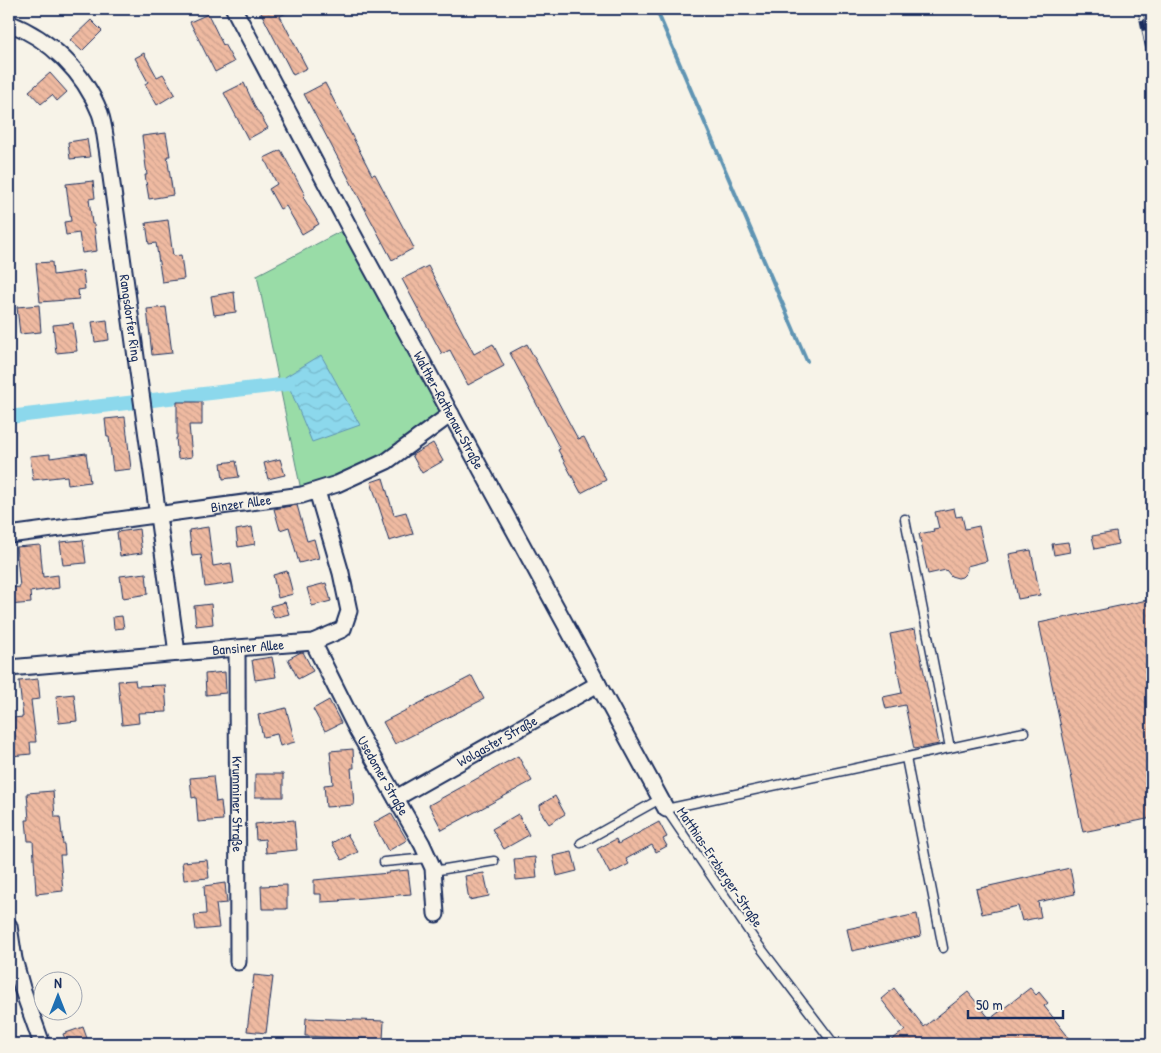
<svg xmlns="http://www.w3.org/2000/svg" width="1161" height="1053" font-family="'Patrick Hand',sans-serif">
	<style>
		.green { fill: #99dca7; stroke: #5a8682 }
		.water { fill: url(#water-waves); stroke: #5f94b3 }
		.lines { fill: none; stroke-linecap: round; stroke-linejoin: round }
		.stream { stroke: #5f94b3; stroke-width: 4 }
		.canal { stroke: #8cd8ec; stroke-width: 14 }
		.building { fill: url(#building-back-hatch); stroke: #1b2f5e }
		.service-casing { stroke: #1b2f5e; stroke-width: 11 }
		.minor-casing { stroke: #1b2f5e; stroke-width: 19 }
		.service { stroke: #f7f3e8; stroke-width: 8 }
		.minor { stroke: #f7f3e8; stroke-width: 15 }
		.rail-casing { stroke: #1b2f5e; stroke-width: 5.5 }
		.rail { stroke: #f7f3e8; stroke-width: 4; stroke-dasharray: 11; stroke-linecap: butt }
		.labels { text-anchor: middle; stroke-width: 4; stroke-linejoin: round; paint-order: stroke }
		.street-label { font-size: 14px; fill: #1b2f5e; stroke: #f7f3e8 }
	</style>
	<defs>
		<pattern id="water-waves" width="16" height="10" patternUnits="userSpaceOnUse" patternTransform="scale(1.25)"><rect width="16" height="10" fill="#8cd8ec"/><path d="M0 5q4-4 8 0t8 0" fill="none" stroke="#78bacd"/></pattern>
		<pattern id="building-back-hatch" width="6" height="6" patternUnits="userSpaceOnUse" patternTransform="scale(1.25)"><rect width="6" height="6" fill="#efbaa1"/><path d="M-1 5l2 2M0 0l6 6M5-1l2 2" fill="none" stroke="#cca08d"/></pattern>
	</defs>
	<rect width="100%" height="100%" fill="#f7f3e8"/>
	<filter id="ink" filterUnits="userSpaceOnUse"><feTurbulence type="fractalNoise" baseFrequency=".02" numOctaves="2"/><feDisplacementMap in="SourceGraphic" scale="10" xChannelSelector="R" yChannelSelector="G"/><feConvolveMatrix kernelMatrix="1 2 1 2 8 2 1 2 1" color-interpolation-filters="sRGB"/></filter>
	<g filter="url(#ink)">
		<path class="green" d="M349,227L451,414L387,461L302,495L257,275Z"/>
		<path class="water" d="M321,355L360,425L312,442L285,377Z"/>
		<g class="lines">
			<path class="stream" d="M657,9V11L807,361"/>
			<path class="canal" d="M9,417L288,384"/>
		</g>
		<path class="building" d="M259,9H294L280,16L307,68L293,75Z
			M208,14L223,45L224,44L234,62L215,72L190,22Z
			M91,20L102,31L82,51L70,40Z
			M144,53L157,77L163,74L175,94L157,105L145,84L148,82L135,58Z
			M50,73L67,92L57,101L52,95L41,104L29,91Z
			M244,83L257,111H258L268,128L248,139L224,93Z
			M325,83L372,175L375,174L414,248L392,260L304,94Z
			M166,133L170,156H167L173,195L149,199L145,175H147L142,136Z
			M87,139L90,157L70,159L68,142Z
			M281,150L305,195L303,197L319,224L302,234L286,206L280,209L269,189L277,184L264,158Z
			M93,181L95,198L89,199L92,224H94L97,251L82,253L79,233L66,235L64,222L71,221L66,184Z
			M168,220L173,256L181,255L184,279L162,282L156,243L149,244L146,223Z
			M52,262L53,275L83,271L85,289L78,290L79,299L40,302L36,263Z
			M428,266L474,354L493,344L504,366L468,385L450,350L442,354L402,279Z
			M234,292L236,312L214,315L211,296Z
			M39,305L41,332L20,334L17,307Z
			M166,307L172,353L152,355L147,309Z
			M107,320L109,340L95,342L92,322Z
			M73,323L77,351L56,353L53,325Z
			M527,344L578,439L584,437L606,480L581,493L558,450L560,449L510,353Z
			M177,402H202V425H189L192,457L178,459L176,438H177Z
			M125,417L131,469L113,471L109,437H107L105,419Z
			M433,443L443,461L422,473L412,455Z
			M86,453L90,482L68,485L67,476L33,480L30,456L50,454V458Z
			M280,459L285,475L268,479L264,463Z
			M236,461L239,477L223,479L221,463Z
			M383,478L394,515L406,512L413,534L389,541L382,519H383L371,482Z
			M297,505L307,541L314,539L319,558L299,563L289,527L280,530L274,509Z
			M954,508L956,517L962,516L965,529L979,526L987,561L967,566V570L965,574L962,577L958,578L951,576L946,570L928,574L919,534L934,531L933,529L939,528L935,512Z
			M208,527L213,566L231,563L234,583L205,587L201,555L192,556L189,530Z
			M252,527L255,544L238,547L236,530Z
			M139,529L142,553L120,556L117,532Z
			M1116,532L1118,544L1095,549L1092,536Z
			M83,540L86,563L63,565L60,542Z
			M1068,542L1070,552L1054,555L1052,544Z
			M40,545L43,577L58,575L59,588L30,592L31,603L9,605V588L20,587L16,547Z
			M1031,550L1040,595L1018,599L1009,554Z
			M287,571L293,594L278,598L273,575Z
			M146,573L148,594L123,598L120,576Z
			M326,583L331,601L312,606L307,588Z
			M1152,599V818L1083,832L1039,623Z
			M285,602L289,614L274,618L270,606Z
			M211,604L213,624L196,626L194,606Z
			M122,616L124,628L114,629L113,617Z
			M915,629L939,744L914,749L905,705L886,709L883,697L902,693L890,634Z
			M301,652H303L313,671L298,679L288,659Z
			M272,657L276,677L255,680L252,660Z
			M225,672L226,693L206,695L205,674Z
			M472,676L484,699L395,744L383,722Z
			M38,679L40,699L31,700L36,742H30L31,754L11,756L9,737H15L13,718L23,717L19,681Z
			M135,680L136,686L165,685L167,712L138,713L139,723L122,725L118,681Z
			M74,694L77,721L59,723L56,696Z
			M329,700L341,723L325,731L313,709Z
			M286,708L295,742L280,746L277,734L263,737L258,715Z
			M353,749L354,768H351L354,805L326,807L324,785L333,784L330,751Z
			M518,756L532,781L442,830L429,805Z
			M255,774H283V797H255Z
			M213,776L216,802L221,801L223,820L198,822L196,797L192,798L190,778Z
			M53,791L55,817H60L63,844H64L65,855H60L63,891L36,894L33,841H28L26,820H29L27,793Z
			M555,796L565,814L549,824L541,812L540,805Z
			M391,813L407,840L388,851L373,823Z
			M518,814L529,835L504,849L492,829Z
			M294,820L297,850L266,853L265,839L256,840L255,824Z
			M659,822L667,837L663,839L667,846L656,852L652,845L626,859L629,864L610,874L597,849L616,839L618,844Z
			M347,834L358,852L342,860L332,843Z
			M572,852L577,871L557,876L553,856Z
			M535,857L537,878L516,880L514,859Z
			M207,860L209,878L184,880L182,862Z
			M1070,868L1075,894L1038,902L1041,917L1022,921L1018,906L982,914L976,889Z
			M408,870L411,894L340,900L341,901L321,902V894H314V880L389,873V872Z
			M484,873L489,896L469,900L465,876Z
			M225,883L227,903L216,904L219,928L196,930L194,915L206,914L204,886Z
			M287,885V909H262L261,886Z
			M917,914L921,936L852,951L847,929Z
			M254,975L273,977L266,1033L247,1031Z
			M894,988L924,1027L968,992L990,1019L1030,988L1036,995L1039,992L1048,1003L1044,1006L1074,1044H886L905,1030L881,999Z
			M306,1018L384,1021L383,1040L305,1036Z
			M83,1027L89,1044H67L63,1034Z"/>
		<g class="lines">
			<defs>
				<path id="service" d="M905,519L950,748
					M906,758L943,948
					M581,843L660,799
					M384,862L428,858
					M433,871L494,861
					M834,1044L754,939L666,809L1024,732"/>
				<g id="minor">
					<path id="s1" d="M234,9L349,227L666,809"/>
					<path id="s2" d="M9,23C50,39 84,72 100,113C104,124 105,137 107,148L177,653"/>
					<path id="s3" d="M9,535L302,495L337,484L387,461L451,414"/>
					<path id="s4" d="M313,642L357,730L422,844L433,868L436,914"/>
					<path id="s5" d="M237,648L238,962"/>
					<path id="s6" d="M9,668L237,648L313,642L343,629L349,611L341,573L317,491"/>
					<path id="s7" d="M396,798L598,684"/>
					<path d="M9,926L14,959L22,988L42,1044"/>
				</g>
			</defs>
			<use href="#service" class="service-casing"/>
			<use href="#minor" class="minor-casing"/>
			<use href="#service" class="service"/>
			<use href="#minor" class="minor"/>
			<defs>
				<path id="rail" d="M1140,9L1152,69
					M1149,9L1152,24"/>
			</defs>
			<use href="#rail" class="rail-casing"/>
			<use href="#rail" class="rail"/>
		</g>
	</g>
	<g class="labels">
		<g class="street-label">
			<text dy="5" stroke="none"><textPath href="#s2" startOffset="339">Rangsdorfer Ring</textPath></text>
			<text dy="5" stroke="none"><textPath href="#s1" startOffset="455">Walther-Rathenau-Straße</textPath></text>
			<text dy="5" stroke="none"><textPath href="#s3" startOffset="234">Binzer Allee</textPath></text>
			<text dy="5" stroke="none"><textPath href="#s6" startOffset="240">Bansiner Allee</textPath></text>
			<text dy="5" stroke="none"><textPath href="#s7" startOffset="116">Wolgaster Straße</textPath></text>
			<text dy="5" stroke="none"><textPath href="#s4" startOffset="151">Usedomer Straße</textPath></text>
			<text dy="5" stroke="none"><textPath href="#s5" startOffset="156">Krumminer Straße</textPath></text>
			<text transform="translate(720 867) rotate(56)" y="5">Matthias-Erzberger-Straße</text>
		</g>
	</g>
	<rect width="1161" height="1053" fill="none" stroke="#f7f3e8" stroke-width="30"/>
	<rect x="15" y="15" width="1131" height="1023" fill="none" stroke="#1b2f5e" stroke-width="2" filter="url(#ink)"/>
	<g transform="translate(58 996)"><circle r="24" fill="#f7f3e8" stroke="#9fa5b1"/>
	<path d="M0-4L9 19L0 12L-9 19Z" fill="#1f6fb2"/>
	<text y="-8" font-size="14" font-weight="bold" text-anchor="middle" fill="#1b2f5e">N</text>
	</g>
	<path d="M968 1010v8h95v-8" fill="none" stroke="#1b2f5e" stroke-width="2.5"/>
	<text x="976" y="1010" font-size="15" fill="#1b2f5e" stroke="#f7f3e8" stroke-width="4" paint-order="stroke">50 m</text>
</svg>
